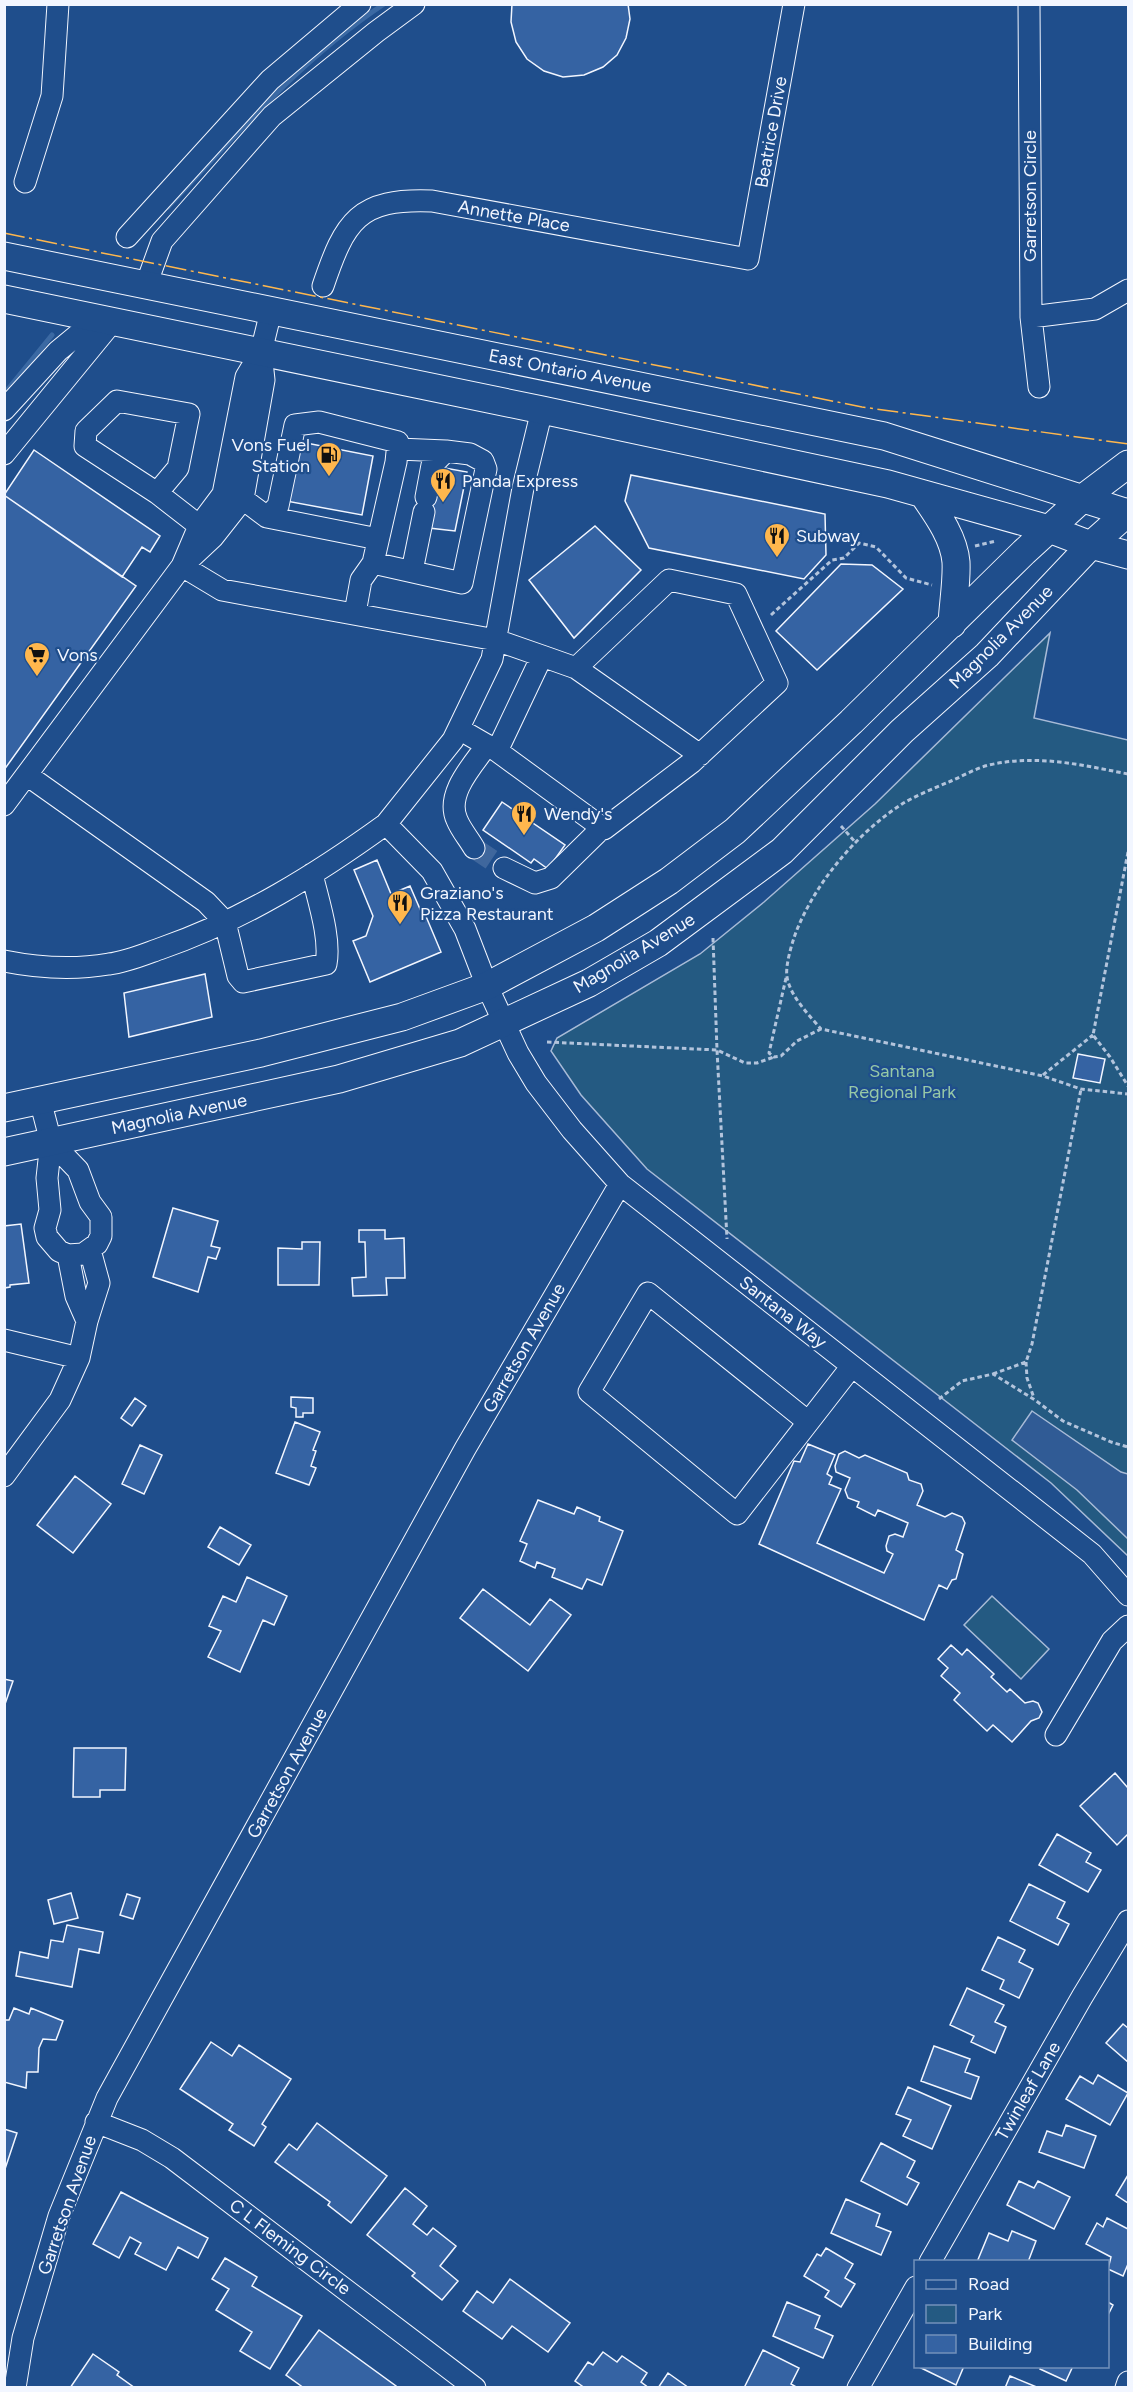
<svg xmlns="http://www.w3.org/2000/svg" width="1133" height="2392" font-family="Figtree,sans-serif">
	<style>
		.green { fill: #245a82; stroke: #a8bbd7; stroke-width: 1.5 }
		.parking { fill: #305b95; stroke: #a8bbd7; stroke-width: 1.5 }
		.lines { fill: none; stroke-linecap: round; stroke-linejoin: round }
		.stream { stroke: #3b69a3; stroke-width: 5 }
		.building { fill: #3563a3; stroke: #f2f6ff; stroke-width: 1.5 }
		.minor-tunnel { stroke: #3f679d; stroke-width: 21; stroke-dasharray: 21 10; stroke-linecap: butt }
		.minor-casing { stroke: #f2f6ff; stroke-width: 23 }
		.major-casing { stroke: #f2f6ff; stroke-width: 29 }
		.path { stroke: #b3c4dc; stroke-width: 3; stroke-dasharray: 4.5 3; stroke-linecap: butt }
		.minor { stroke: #1f4e8c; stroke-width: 21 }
		.major { stroke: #1f4e8c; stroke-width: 27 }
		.power { stroke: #ffb74d; stroke-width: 1.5; stroke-dasharray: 21 4.5 3 4.5; stroke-linecap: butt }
		.labels { text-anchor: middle; stroke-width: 4.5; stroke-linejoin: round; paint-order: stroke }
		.street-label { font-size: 18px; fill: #f2f6ff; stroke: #1f4e8c }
		.poi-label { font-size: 18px; fill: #f2f6ff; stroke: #1f4e8c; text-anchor: start }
		.park-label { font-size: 18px; fill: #97c8a6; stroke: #1f4e8c }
	</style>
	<rect width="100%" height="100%" fill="#1f4e8c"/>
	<path class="green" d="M1050,633L1034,718L1128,740V1556L1051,1483L647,1169L581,1095L551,1051L557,1038L700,954L764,902L875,804Z
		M992,1596L1049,1649L1021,1679L964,1625Z"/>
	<path class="parking" d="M1032,1411L1121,1472L1128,1474V1539L1077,1490L1012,1440Z"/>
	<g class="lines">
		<path class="stream" d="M168,207C236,135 300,60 384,4
			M4,394L52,335"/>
	</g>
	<path class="building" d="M512,4H628L630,19L626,38L617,55L603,67L584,75L563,77L544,71L527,59L516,42L511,22Z
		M296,441L373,456L362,515L286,501Z
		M34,450L160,536L150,552L142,547L122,577L4,495Z
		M434,466L467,472L455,531L429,528Z
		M631,475L825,514L826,555L804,579L649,548L625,501Z
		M4,495L136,586L4,770Z
		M595,526L641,570L574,638L529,580Z
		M841,564L872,565L903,589L817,670L776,631Z
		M502,802L565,845L548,869L534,859L531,863L483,830Z
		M377,860L391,894L410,886L423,916L425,914L441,952L370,982L353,941L366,936L373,916L354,870Z
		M205,974L212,1017L129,1037L124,993Z
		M1078,1054L1105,1059L1100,1083L1073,1078Z
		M173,1208L218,1221L211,1246L220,1248L216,1259L208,1257L198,1292L153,1277Z
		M21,1224L29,1283L10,1285V1287L4,1288V1226Z
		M359,1230H385V1239L404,1238L405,1278H386L387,1295L353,1296L352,1278L366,1277L365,1242H359Z
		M302,1242H320L319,1285H278V1248L302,1249Z
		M291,1397L313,1398V1413H303V1417H296V1408L291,1407Z
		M135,1398L146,1406L132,1426L121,1418Z
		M295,1422L320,1432L313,1450L316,1451L311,1466L316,1468L309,1485L276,1473Z
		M808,1444L835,1455L827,1474L832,1477L829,1484L841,1489L817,1543L884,1573L893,1554L887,1551L886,1546L889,1536L895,1534L903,1537L908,1523L878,1510L875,1516L857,1507L859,1502L848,1498L845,1490L850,1478L836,1472L835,1466L839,1454L845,1451L859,1458L865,1455L907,1473L909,1480L921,1484L923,1491L917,1505L945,1517L952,1513L962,1517L965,1523L956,1550L963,1554L956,1579L952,1580L947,1589L939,1585L924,1620L759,1544L794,1461L800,1462Z
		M140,1445L162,1455L144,1494L122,1484Z
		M75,1476L111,1504L73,1553L37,1525Z
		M538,1500L574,1514L577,1507L600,1517L599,1521L623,1531L602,1585L587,1579L582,1589L552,1577L555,1569L537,1562L535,1568L520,1561L527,1544L520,1541Z
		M220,1527L251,1545L239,1565L208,1547Z
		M247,1577L287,1596L274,1625L263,1620L240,1672L208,1657L221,1631L209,1626L223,1596L236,1602Z
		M483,1589L530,1625L550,1599L571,1615L528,1671L460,1618Z
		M951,1645L962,1655L967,1649L994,1674L991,1677L1007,1692L1010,1689L1025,1703L1033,1701L1038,1703L1042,1712L1039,1718L1031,1721L1012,1742L993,1725L987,1731L954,1700L960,1693L941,1676L948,1668L938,1659Z
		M4,1679L13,1681L4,1707Z
		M74,1748H126L125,1790H100V1797H73Z
		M1115,1773L1128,1788V1834L1117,1845L1080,1806Z
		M1057,1834L1091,1853L1086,1862L1101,1870L1088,1892L1039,1865Z
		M1029,1884L1065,1902L1057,1918L1069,1924L1058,1945L1010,1921Z
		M71,1893L78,1918L54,1924L48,1900Z
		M127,1894L140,1898L133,1919L120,1915Z
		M67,1925L103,1932L99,1953L79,1949L72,1987L16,1976L20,1952L48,1958L51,1940L63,1942Z
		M998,1937L1025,1950L1019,1962L1033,1969L1019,1998L1000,1989L1004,1980L982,1970Z
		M967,1988L1004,2005L995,2022L1006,2027L995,2053L971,2042L974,2036L950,2025Z
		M14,2008L29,2014L31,2008L63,2021L56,2040L43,2039L39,2048L38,2072H27L26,2088L4,2082V2020H9Z
		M1123,2024L1128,2028V2062L1106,2043Z
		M211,2042L232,2056L239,2045L291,2079L262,2124L266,2127L254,2146L229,2130L233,2124L180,2089Z
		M934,2046L970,2059L965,2072L979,2077L971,2099L921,2081Z
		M1098,2075L1128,2093L1110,2125L1066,2099L1080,2076L1093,2084Z
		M908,2087L951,2106L932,2149L903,2136L911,2120L896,2114Z
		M317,2123L387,2176L351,2223L328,2205L330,2202L275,2162L289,2144L297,2150Z
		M1066,2125L1096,2136L1084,2168L1039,2152L1047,2131L1062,2136Z
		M4,2129L17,2133L4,2172Z
		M881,2143L915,2161L907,2177L919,2183L907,2205L861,2181Z
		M1128,2175V2203L1116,2195Z
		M1019,2181L1034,2188L1038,2181L1070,2197L1054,2229L1007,2205Z
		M405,2188L427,2206L413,2224L427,2235L433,2228L456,2246L440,2266L458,2281L442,2300L412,2276L415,2273L367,2235Z
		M121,2192L208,2238L198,2258L178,2247L166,2270L135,2254L141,2243L130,2237L119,2258L93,2244Z
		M846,2199L880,2214L876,2226L891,2232L881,2255L831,2233Z
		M1107,2218L1128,2229V2264L1123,2276L1108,2269L1111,2257L1086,2244L1097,2223L1103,2227Z
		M1012,2231L1036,2241L1028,2262H977L989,2233L1008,2241Z
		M826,2248L853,2264L845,2278L855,2284L841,2307L825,2297L829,2291L804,2276L817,2254L821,2256Z
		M225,2258L257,2277L252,2286L302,2316L270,2369L240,2351L252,2332L216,2310L229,2289L212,2279Z
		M510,2279L570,2323L548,2352L512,2326L502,2339L463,2311L477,2291L493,2303Z
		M787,2302L820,2316L815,2328L833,2336L823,2358L773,2336Z
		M1108,2302L1113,2305L1108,2315Z
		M319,2330L396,2386L395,2388H304L286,2375Z
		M763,2350L799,2368L791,2384L798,2388H744Z
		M603,2352L617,2362L622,2356L647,2373L641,2382L649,2388H585L575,2381L588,2362L593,2365Z
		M93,2354L119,2372L117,2375L135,2388H70Z
		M917,2366H964L956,2385Z
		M1041,2366H1073L1066,2381L1040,2369Z
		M668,2373L689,2388H658Z
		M1010,2376L1039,2388H1005Z"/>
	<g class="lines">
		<path class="minor-tunnel" d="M474,848L504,868"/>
		<defs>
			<path id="minor" d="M1029,4L1031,317L1039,387
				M25,182L52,96L58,4
				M127,237L270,80L360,4
				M146,285L162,241L272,116L376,32L414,4
				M323,286C345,221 358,198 432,201L748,259L794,4
				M1031,317L1095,309L1128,290
				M261,352L264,380L243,499L213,537L182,566L199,526L223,494L246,377Z
				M261,352L271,311
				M4,410L58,351L98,318
				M542,410L523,488L492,659L453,740L386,824L432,871L465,929L487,986L518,1053L536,1083L572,1130L620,1184L1092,1554L1128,1595
				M398,449L446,451
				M4,454L113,321
				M157,493L178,468L189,414L117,401L86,431L85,446L157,493L211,535
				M230,495L243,499L267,517L278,506L295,425L319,422L398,442L396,462L373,563L361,580L355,613
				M267,517L378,539
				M373,563L462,583L486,469L483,461L470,454L446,451L432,465L426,497
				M412,571L424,512
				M576,668L700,755
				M497,751L604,829L691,763L777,683L736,594L669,580L576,668L542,656
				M27,775L206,902L225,922L238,976L243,982L326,964C331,938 318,900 312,874
				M4,805L182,566L222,590L496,640L542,656L497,751L459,729
				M474,848C469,839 461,830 457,820C445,794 473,765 487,745
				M504,868L535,883L551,878L602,828
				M4,961C39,968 74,970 109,964C127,962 145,954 162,948C243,920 317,874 386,824
				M40,1100L51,1142L47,1178L50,1210L45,1228L47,1237L59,1251L68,1255L83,1254L97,1244L101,1236V1217L90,1202L78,1170L51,1142
				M68,1255L76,1296L87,1321
				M4,1340L79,1358
				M807,1421L648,1293L589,1392L737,1514L852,1366
				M4,1476L60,1400L79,1358L87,1321L99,1283L90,1250
				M1056,1735L1112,1641L1128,1626
				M96,2122L142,2140L172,2158L475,2388
				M930,2262L1082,1997L1128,1921
				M15,2388L23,2338L59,2216L107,2098L465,1449L620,1184
				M858,2388L916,2287
				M1126,2388L1128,2382"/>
			<path id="major" d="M4,256L884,436L1128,513
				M4,299L542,410L888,484L1049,529L1091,545L1128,555
				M923,494C936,513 954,537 956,562C957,582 953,603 952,624
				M4,1108L261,1053L402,1017L487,986L596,928L669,881L735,831L851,722L1024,552L1083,498L1128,464
				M4,1152L339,1079L460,1043L589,983L658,943L782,851L902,731L987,655L1091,545L1128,512"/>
		</defs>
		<use href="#minor" class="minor-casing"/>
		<use href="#major" class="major-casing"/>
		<path class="path" d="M975,546L996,541
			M771,615L832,560L844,558L859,543L876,547L906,578L932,585
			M1128,774C1082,765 1037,754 989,765C976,768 963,776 951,781C935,788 917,795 902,804C856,834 816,882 796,932C792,943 785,966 787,977C790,996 809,1015 821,1029L1043,1076L1081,1089L1128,1094
			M841,826L856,843
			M1128,852L1093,1035L1110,1057L1128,1086
			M713,938L717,1050L727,1239
			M786,978L769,1053L774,1057L781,1056L797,1041L821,1029
			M547,1042L717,1050L745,1063H757L774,1057
			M1043,1075L1093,1035
			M1026,1362L1027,1378L1034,1398
			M993,1374L1026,1362L1032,1344L1081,1089
			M939,1399L962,1381L993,1374L1035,1400L1063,1421L1111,1442L1128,1447"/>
		<use href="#minor" class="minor"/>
		<use href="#major" class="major"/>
		<path class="power" d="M4,233L862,407L1128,444"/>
	</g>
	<defs>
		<symbol id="fuel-pin" viewBox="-11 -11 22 30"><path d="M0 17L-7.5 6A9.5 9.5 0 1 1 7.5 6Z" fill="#ffb74d" stroke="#1f4e8c"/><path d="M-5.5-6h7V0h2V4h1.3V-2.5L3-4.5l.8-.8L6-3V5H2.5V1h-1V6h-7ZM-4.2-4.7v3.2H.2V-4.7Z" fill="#111"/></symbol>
		<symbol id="restaurant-pin" viewBox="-11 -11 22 30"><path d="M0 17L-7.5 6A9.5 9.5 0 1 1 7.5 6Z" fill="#ffb74d" stroke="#1f4e8c"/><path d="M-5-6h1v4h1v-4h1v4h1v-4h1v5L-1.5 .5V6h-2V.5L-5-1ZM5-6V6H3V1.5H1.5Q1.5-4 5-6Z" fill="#111"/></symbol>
		<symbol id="supermarket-pin" viewBox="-11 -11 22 30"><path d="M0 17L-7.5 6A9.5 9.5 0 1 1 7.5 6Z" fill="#ffb74d" stroke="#1f4e8c"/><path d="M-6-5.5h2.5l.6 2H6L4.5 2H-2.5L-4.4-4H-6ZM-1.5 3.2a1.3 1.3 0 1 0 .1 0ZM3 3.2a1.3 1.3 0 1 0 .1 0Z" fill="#111"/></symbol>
	</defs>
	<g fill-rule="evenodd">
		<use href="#fuel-pin" x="314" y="440" width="30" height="40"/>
		<use href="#restaurant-pin" x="428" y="466" width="30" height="40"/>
		<use href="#restaurant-pin" x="762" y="521" width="30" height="40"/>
		<use href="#supermarket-pin" x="22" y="640" width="30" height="40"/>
		<use href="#restaurant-pin" x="509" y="799" width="30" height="40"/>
		<use href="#restaurant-pin" x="385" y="888" width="30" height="40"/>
	</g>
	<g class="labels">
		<g class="street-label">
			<text transform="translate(771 132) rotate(-80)" y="6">Beatrice Drive</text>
			<text transform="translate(1030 196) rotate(-90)" y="6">Garretson Circle</text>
			<text transform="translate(514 216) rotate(10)" y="6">Annette Place</text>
			<text transform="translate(570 371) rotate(11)" y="6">East Ontario Avenue</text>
			<text transform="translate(1001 637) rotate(-45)" y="6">Magnolia Avenue</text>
			<text transform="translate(634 953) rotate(-31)" y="6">Magnolia Avenue</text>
			<text transform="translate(179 1114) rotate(-12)" y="6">Magnolia Avenue</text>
			<text transform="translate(783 1312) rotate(38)" y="6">Santana Way</text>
			<text transform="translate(524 1348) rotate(-60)" y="6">Garretson Avenue</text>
			<text transform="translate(287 1773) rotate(-61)" y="6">Garretson Avenue</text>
			<text transform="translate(1028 2091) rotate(-60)" y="6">Twinleaf Lane</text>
			<text transform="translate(67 2205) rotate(-71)" y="6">Garretson Avenue</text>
			<text transform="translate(290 2247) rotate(37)" y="6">C L Fleming Circle</text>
		</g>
		<g class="poi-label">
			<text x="310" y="451" text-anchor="end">Vons Fuel<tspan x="310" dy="21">Station</tspan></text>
			<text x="462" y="487">Panda Express</text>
			<text x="796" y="542">Subway</text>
			<text x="57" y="661">Vons</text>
			<text x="544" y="820">Wendy's</text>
			<text x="420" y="899">Graziano's<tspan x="420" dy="21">Pizza Restaurant</tspan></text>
		</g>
		<g class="park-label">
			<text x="902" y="1077">Santana<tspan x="902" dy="21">Regional Park</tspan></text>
		</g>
	</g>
	<rect width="1133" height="2392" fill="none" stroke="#f2f6ff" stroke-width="12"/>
	<rect x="914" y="2260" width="195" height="108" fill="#1f4e8c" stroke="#7391ba" stroke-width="1.5"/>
	<rect x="926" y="2280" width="30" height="9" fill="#1f4e8c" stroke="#7391ba" stroke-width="1.5"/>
	<text x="968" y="2290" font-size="18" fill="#f2f6ff">Road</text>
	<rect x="926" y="2305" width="30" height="18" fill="#245a82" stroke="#7391ba" stroke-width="1.5"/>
	<text x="968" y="2320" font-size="18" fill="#f2f6ff">Park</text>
	<rect x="926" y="2335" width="30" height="18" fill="#3563a3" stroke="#7391ba" stroke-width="1.5"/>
	<text x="968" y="2350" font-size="18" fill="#f2f6ff">Building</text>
</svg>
